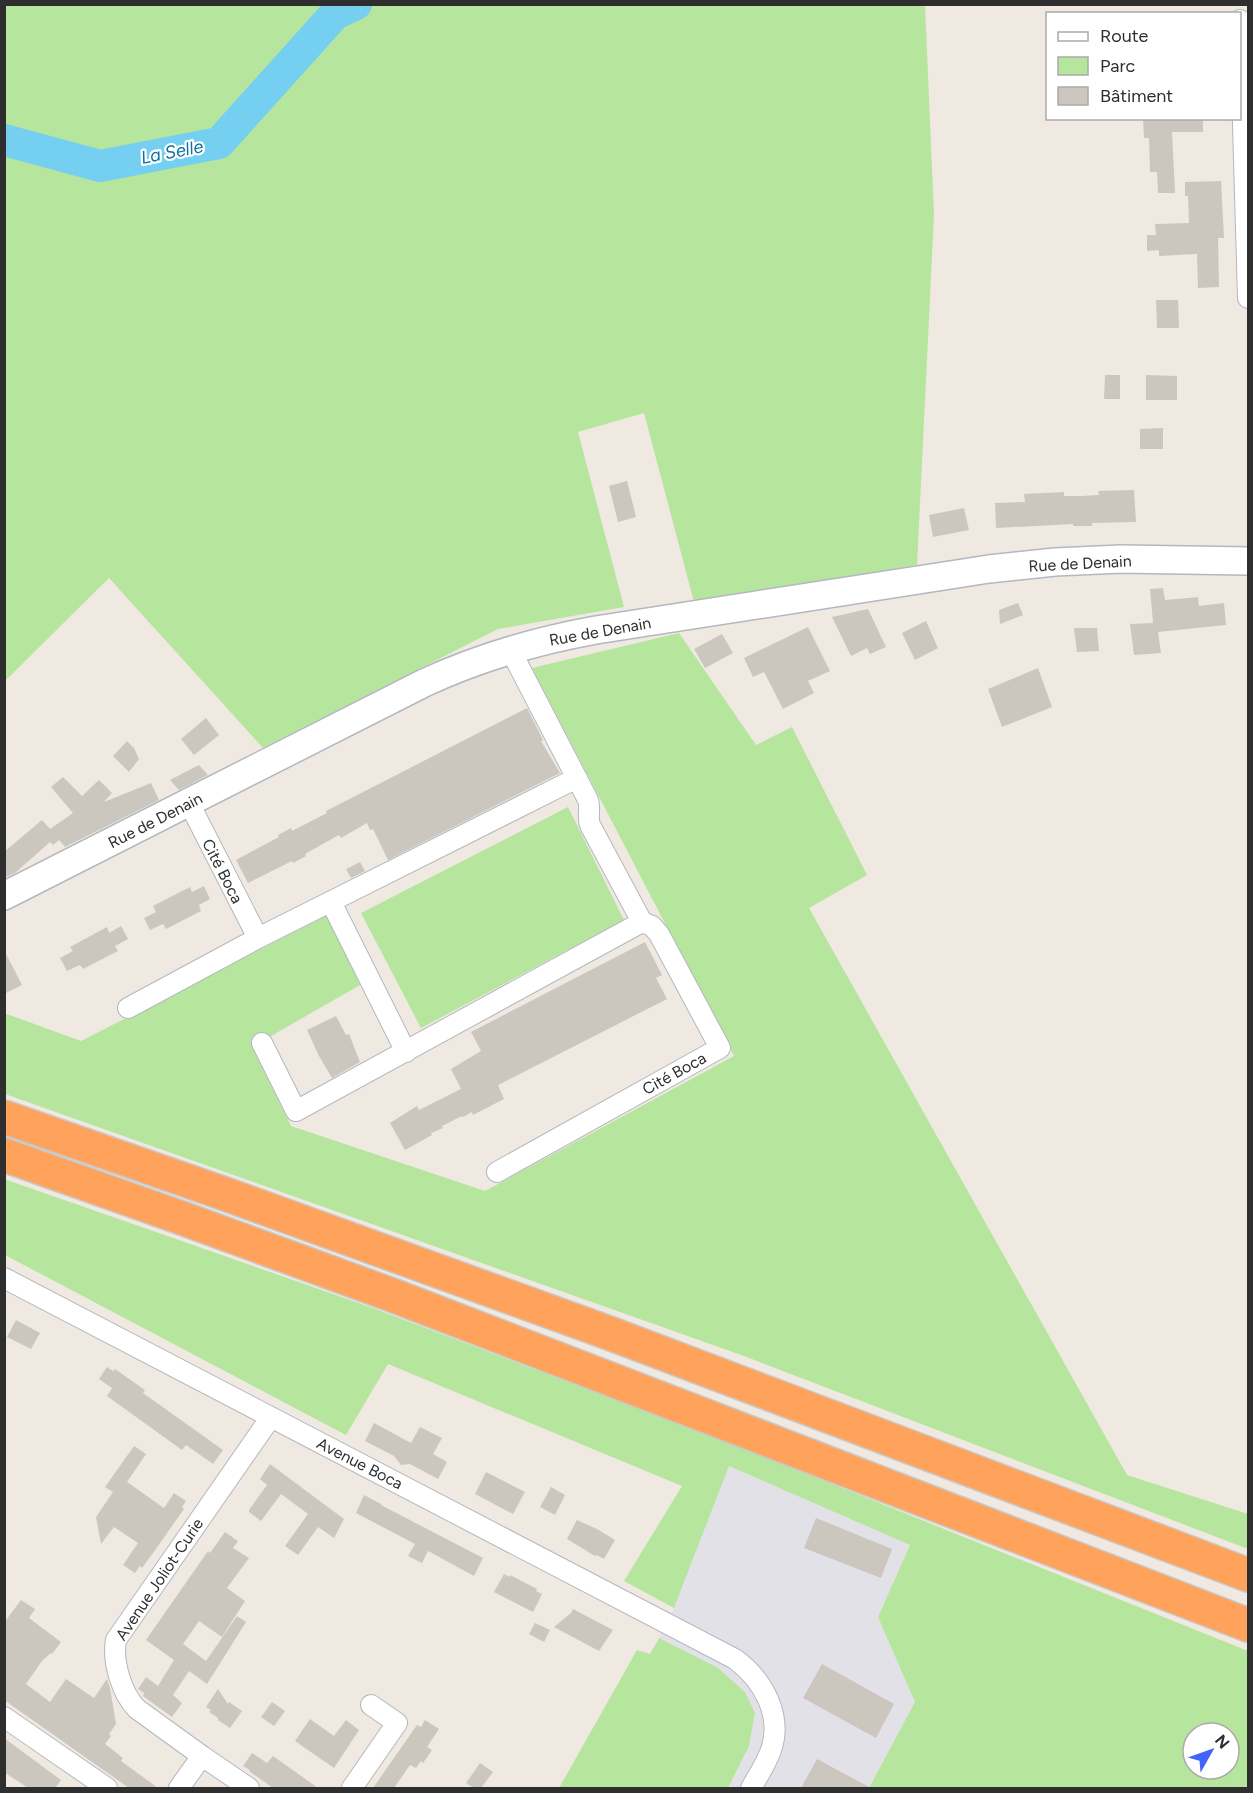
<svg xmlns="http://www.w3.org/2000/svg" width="1253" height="1793" font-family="Figtree,sans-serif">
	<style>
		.industrial { fill: #e3e1e8 }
		.green { fill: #b6e59e; fill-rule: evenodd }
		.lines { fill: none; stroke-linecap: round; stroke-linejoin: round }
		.river { stroke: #75cff0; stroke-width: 32 }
		.building { fill: #cbc7bf }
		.street-casing { stroke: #b4b7c1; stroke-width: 22 }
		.secondary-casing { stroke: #b4b7c1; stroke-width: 30 }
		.highway-casing { stroke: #c9c9c9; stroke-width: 36 }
		.street { stroke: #fff; stroke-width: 20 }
		.secondary { stroke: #fff; stroke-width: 27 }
		.highway { stroke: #ffa35c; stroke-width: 33 }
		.labels { text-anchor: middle; stroke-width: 4.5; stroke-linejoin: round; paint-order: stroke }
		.street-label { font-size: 16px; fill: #2e2e2e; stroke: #fff }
		.water-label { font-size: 18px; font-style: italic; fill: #0d6fa3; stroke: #fff }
	</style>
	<rect width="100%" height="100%" fill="#efe9e1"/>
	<path class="industrial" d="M729,1466L910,1545L878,1617L916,1702L869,1788H728L749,1746L755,1713L745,1692L659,1638L674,1608Z"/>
	<path class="green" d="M5,5H925L934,215L917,565L694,602L644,413L578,432L624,607L498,629L263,748L109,578L5,681Z
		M679,633L756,745L792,727L867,875L809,908L1127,1475L1248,1514V1549L744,1356L5,1094L4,1013L81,1041L327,915L360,985L252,1047L291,1126L485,1191L734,1056L532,668Z
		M568,807L624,920L421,1028L361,913Z
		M4,1179L373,1308L740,1447L1248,1651V1788H869L915,1702L878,1617L910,1545L729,1466L674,1608L624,1581L682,1486L388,1364L346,1435L5,1255ZM1193,1733H1229V1769H1193Z
		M659,1638L718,1668L745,1692L755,1713L749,1746L728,1788H559L637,1650L650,1654Z"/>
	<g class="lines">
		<path class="river" d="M4,140L100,166L219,143L335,14L356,4"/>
	</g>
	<path class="building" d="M1203,118V132H1172L1175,193H1158L1157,172H1150L1149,138H1144L1143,119Z
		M1221,181L1224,238H1218L1219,287L1198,288L1197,254L1159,256V250L1147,251V235H1156L1155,224L1189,223L1188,196H1185V182Z
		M1156,300H1178L1179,328H1157Z
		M1105,375H1120V399H1104Z
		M1146,375L1177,376V400H1146Z
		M1163,428V449H1140V429Z
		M627,481L636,517L618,522L609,486Z
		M1134,490L1136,522L1092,523V526H1073V524L996,528L995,503L1025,502L1024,494L1064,492V496H1081L1099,495L1098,491Z
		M964,508L969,530L933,537L929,515Z
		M1163,588L1165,600L1198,597L1199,606L1224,603L1226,625L1158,632L1161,653L1134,655L1130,624L1153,623L1150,589Z
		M1018,603L1023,615L1000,624L999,610Z
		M868,609L886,647L870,654L867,648L851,656L832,617Z
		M926,621L938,648L915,660L902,633Z
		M808,627L830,671L808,681L814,693L783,709L764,672L753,677L744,658Z
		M1074,628H1097L1099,651L1077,652Z
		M722,634L733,653L705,668L694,649Z
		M1038,668L1052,707L1002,727L988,689Z
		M527,708L543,740L541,741L560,773L388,860L373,829L370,830L367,823L341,838L339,835L321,845L305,854L306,856L293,863L292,861L248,883L236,860L279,837L278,835L291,828L292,831L327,813L326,811Z
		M206,718L219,735L194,755L181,739Z
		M127,741L134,748L139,759L129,772L113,756Z
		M199,765L208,775L179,790L170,780Z
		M63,777L82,796L99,780L112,793L104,802L151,783L159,800L65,847L59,840L53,845L50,842L15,873L4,878V852L42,820L50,829L73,813L51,787Z
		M360,862L365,871L351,878L346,869Z
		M204,886L210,899L199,905L201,911L166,929L163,924L150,930L144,918L156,912L153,906L190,887L192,892Z
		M121,926L128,939L115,946L118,951L83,969L80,965L67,971L60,958L73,951L70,947L107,927L109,933Z
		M645,942L662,975L656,978L667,999L498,1085L504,1099L473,1115L472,1112L463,1117L462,1116L442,1126L443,1128L431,1133L432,1135L405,1150L390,1123L417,1106L419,1110L461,1089L451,1069L481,1051L471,1032Z
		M4,950L22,985L4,994Z
		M336,1016L346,1035L349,1034L360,1062L332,1078L319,1056L307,1030Z
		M16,1320L40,1333L31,1349L7,1337Z
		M107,1367L113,1371L115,1369L145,1390L143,1393L223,1450L213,1464L186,1445L182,1450L107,1396L112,1388L99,1379Z
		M374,1423L411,1443L420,1427L442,1438L433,1454L447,1462L438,1479L410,1464L401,1465L394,1456L365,1441Z
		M134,1446L146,1454L127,1482L164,1508L174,1493L186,1501L182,1507L184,1509L153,1553L142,1568L140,1566L135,1573L123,1565L138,1543L114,1527L101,1544L96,1517L113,1492L105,1487Z
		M270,1464L344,1519L334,1538L318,1527L298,1555L285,1546L308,1514L281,1494L261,1521L249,1512V1510L267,1485L260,1479Z
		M486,1472L525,1492L513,1514L475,1494Z
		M551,1487L565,1495L555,1515L540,1507Z
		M364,1495L381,1504V1505L483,1558L474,1576L428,1551L422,1563L408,1556L415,1544L356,1513Z
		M816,1518L892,1549L881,1578L804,1548Z
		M577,1520L597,1529L615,1540L604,1559L596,1555L595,1556L567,1539Z
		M225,1532L238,1541L233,1548L249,1558L227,1588L245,1601L222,1637L199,1621L183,1644L206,1661L237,1616L246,1622L207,1684L189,1671L173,1695L182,1703L172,1717L143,1696L144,1693L138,1689L146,1677L158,1686L174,1660L146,1640L208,1551L210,1553Z
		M504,1574L510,1577V1575L537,1589L536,1591L542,1594L533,1612L494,1592Z
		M21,1600L35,1609L29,1618L61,1642L52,1654L51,1653L42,1661L26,1684L50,1702L66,1679L94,1698L107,1679L110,1688L116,1724L109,1734L111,1736L105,1744L123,1758L121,1761L158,1788H129L4,1700V1623Z
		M573,1609L613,1630L599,1651L554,1627L571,1613Z
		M535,1623L550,1630L544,1642L529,1634Z
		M822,1664L894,1704L876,1738L803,1698Z
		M218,1689L228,1704L229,1702L242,1711L230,1728L218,1720V1718L209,1712L211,1710L206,1707Z
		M272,1702L285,1711L274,1726L261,1717Z
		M310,1719L334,1736L346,1720L359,1730L334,1768L295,1741Z
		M425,1720L439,1729L427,1747L432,1750L423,1763L421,1761L416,1768L410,1765L394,1788H373L417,1725L421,1727Z
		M4,1738L61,1780L55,1788H28L4,1772Z
		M252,1753L267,1763L273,1756L318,1788H273L249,1771L250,1770L243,1766Z
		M817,1759L871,1788H801Z
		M480,1763L493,1772L481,1788H474L466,1783Z"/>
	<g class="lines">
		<defs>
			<path id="street" d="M1240,20L1248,298
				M189,803L258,938
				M331,902L406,1052
				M128,1008L258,938L577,778
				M262,1043L296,1111L642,922L590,825C587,817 591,809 588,800L510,649
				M497,1172L720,1048L659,934L652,926L642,922
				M4,1278L735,1659C763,1680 783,1715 771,1750C766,1764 758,1776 751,1788
				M4,1717L107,1788
				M202,1756L249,1788
				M179,1788L202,1756L137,1709C122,1694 112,1662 116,1640L271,1417
				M352,1788L397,1723L371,1705"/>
			<path id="secondary" d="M4,896L424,683C480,657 535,641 596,630L989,569L1055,562L1121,559L1248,561"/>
			<path id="highway" d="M4,1117L228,1195L609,1333L1248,1575
				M4,1155L179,1217L392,1295L1248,1625"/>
		</defs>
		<use href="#street" class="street-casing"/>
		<use href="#secondary" class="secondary-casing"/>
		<use href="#highway" class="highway-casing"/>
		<use href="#street" class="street"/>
		<use href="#secondary" class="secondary"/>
		<use href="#highway" class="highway"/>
	</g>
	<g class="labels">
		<g class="street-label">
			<text transform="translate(1080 563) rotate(-3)" y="6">Rue de Denain</text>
			<text transform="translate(600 631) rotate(-10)" y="6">Rue de Denain</text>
			<text transform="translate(155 820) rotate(-27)" y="6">Rue de Denain</text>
			<text transform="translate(223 871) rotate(63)" y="6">Cité Boca</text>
			<text transform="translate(674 1073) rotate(-29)" y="6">Cité Boca</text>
			<text transform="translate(360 1463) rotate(27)" y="6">Avenue Boca</text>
			<text transform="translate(159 1579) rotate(-56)" y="6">Avenue Joliot-Curie</text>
		</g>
		<g class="water-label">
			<text transform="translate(172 152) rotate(-11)" y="6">La Selle</text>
		</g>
	</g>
	<rect width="1253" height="1793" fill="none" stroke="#2e2e2e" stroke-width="12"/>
	<rect x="1046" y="12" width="195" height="108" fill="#ffffff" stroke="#ababab" stroke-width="1.5"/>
	<rect x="1058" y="32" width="30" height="9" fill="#ffffff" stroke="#ababab" stroke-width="1.5"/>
	<text x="1100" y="42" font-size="18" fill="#2e2e2e">Route</text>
	<rect x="1058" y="57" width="30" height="18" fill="#b6e59e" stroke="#ababab" stroke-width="1.5"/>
	<text x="1100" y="72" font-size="18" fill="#2e2e2e">Parc</text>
	<rect x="1058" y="87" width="30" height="18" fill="#cbc7bf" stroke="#ababab" stroke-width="1.5"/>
	<text x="1100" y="102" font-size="18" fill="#2e2e2e">Bâtiment</text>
	<g transform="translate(1211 1751) rotate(50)"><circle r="28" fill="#ffffff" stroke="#ababab" stroke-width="1.5"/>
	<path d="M0-4.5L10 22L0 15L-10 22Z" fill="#4264fb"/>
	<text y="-9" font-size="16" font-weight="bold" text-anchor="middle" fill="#2e2e2e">N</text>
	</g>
</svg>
